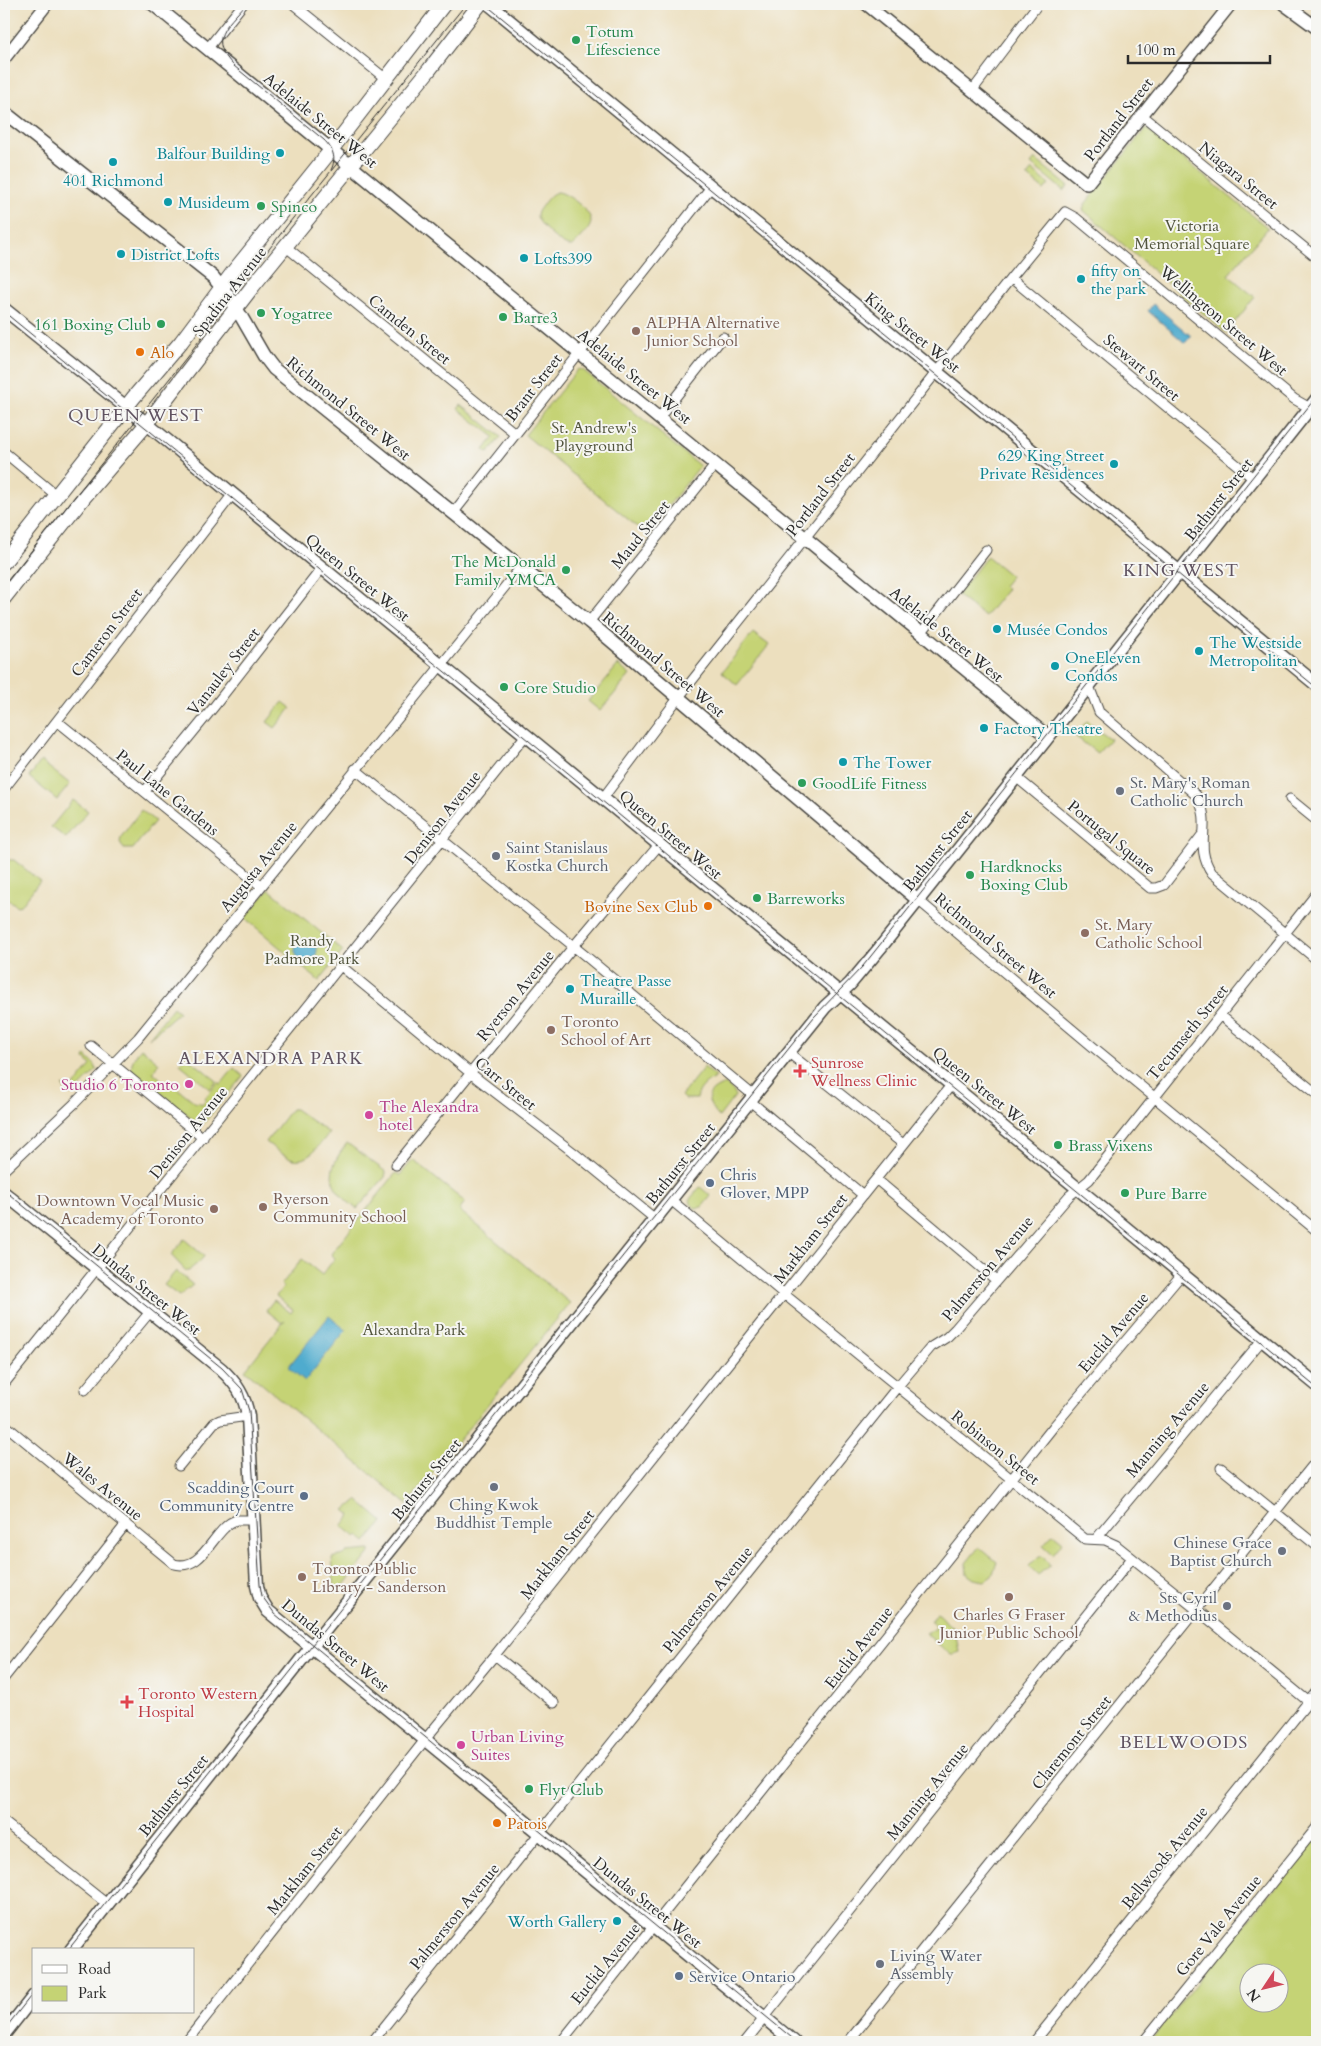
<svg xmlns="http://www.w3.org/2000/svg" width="1321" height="2046" font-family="Cardo,serif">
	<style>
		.green { fill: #c5d374; stroke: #787f50; fill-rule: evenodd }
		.water { fill: #50abce; stroke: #3e6b7c }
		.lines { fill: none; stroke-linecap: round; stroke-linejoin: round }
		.minor-casing { stroke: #484641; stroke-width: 11 }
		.tertiary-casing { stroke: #484641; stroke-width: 14 }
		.secondary-casing { stroke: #484641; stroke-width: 15 }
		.primary-casing { stroke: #484641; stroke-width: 16 }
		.minor { stroke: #fff; stroke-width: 9 }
		.tertiary { stroke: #fff; stroke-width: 11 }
		.secondary { stroke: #fff; stroke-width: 12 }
		.primary { stroke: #fff; stroke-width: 14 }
		.tram { stroke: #2b2b2b; stroke-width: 1 }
		.leisure-dot { fill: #2e9e5b; stroke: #f6f6f2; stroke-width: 2 }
		.culture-dot { fill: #0f9aa8; stroke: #f6f6f2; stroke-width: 2 }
		.education-dot { fill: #8d6e63; stroke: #f6f6f2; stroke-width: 2 }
		.food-dot { fill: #e8710a; stroke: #f6f6f2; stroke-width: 2 }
		.worship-dot { fill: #6b7280; stroke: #f6f6f2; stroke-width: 2 }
		.health-dot { fill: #e0444e; stroke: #f6f6f2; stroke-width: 2 }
		.hotel-dot { fill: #d1479c; stroke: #f6f6f2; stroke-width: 2 }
		.service-dot { fill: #5c6f8a; stroke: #f6f6f2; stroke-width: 2 }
		.labels { text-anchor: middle; stroke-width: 4; stroke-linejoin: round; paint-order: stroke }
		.leisure-label { font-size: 16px; fill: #27864d; stroke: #f6f6f2; text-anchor: start }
		.street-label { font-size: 16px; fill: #2b2b2b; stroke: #f6f6f2 }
		.culture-label { font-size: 16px; fill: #0d838f; stroke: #f6f6f2; text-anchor: start }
		.park-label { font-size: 16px; fill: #52553d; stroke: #f6f6f2 }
		.education-label { font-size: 16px; fill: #785e54; stroke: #f6f6f2; text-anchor: start }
		.food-label { font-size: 16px; fill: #c56008; stroke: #f6f6f2; text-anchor: start }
		.worship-label { font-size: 16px; fill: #5b616d; stroke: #f6f6f2; text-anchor: start }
		.health-label { font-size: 16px; fill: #be3a42; stroke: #f6f6f2; text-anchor: start }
		.hotel-label { font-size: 16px; fill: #b23c85; stroke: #f6f6f2; text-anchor: start }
		.service-label { font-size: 16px; fill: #4e5e75; stroke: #f6f6f2; text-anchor: start }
		.neighbourhood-label { font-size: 18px; letter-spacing: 1px; fill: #605361; stroke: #f6f6f2 }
	</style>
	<rect width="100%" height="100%" fill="#f6f6f2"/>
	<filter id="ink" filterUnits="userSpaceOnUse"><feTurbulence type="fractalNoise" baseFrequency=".02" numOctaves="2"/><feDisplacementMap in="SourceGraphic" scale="10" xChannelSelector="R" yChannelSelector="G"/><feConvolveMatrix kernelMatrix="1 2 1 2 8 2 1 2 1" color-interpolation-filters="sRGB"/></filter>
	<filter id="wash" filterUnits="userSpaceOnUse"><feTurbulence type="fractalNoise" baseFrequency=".0096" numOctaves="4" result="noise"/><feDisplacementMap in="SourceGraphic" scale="20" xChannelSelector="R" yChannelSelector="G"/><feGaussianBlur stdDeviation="1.12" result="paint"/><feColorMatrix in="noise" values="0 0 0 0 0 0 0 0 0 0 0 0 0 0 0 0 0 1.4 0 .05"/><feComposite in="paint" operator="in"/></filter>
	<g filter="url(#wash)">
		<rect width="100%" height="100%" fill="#ecdfbe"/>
		<path class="green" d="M1146,128L1268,228L1228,275L1255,297L1226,333L1083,210L1085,204Z
			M1035,159L1068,186L1064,191L1031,164Z
			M1032,170L1049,184L1044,190L1027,176Z
			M558,192C567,193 591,211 591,221C591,228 584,234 579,240C577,242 574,246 570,246C562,247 538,224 537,216C537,211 541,208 544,203C548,198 551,193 558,192Z
			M578,369L583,370L700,466L646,534L525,435Z
			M461,405L501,437L488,453L484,450L494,437L458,409Z
			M987,556L1011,576L1003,586L1007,589L985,617L957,595Z
			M753,633L769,645L737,685L722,672Z
			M618,665L630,675L600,711L588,701Z
			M283,702L291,708L275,728L267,722Z
			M1087,721L1110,739L1097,753L1075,736Z
			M41,761L70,784L57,800L29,777Z
			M73,800L88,811L66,838L51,827Z
			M141,810L155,821L133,849H124L120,842L121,837Z
			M8,860H14L40,881L21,905L17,906L4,896V866Z
			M269,889L343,951L319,981L245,918Z
			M173,1007L179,1012L149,1038Z
			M141,1048L159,1063L153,1072L161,1079L154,1088C134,1073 122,1072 141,1048Z
			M86,1056L95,1065L97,1070L72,1095L65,1090L63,1086L71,1090L91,1065L85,1059Z
			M186,1056L217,1081L210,1089L180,1064Z
			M704,1067L716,1077C707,1083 699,1087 697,1099H684L681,1096Z
			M234,1068L243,1076L203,1124L198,1123L158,1091L167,1080L196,1103L198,1102L202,1104L206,1099L205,1098L218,1082L221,1084Z
			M725,1084L734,1092L735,1096L719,1117C705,1101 704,1092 725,1084Z
			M291,1109H295L329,1133C304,1165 299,1168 266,1142Z
			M347,1143L386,1172L385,1177L357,1209C328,1187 324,1173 347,1143Z
			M413,1160L465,1202L459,1210L570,1303L407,1504L245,1370L285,1320L282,1323L266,1310L274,1300L291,1313L293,1310L276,1296L284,1287L281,1285L302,1259L322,1275L335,1258L331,1254L396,1173L400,1175Z
			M700,1187L711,1196L702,1207L695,1208L691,1204L690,1199Z
			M184,1239L204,1256C200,1263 194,1265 189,1271H186L171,1255Z
			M176,1271L193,1285L179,1296L164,1285Z
			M357,1500L383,1522L366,1542L358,1535L356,1537L342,1526L351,1515L345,1510Z
			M1053,1534L1063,1542L1053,1554L1043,1545Z
			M979,1547L997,1562L992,1576L985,1581L974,1579L967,1574L966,1563Z
			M370,1550V1553L339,1591L335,1592L332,1558L344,1555L347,1552Z
			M1039,1556H1042L1049,1564V1566L1038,1575L1029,1566Z
			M936,1613C944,1615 945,1625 954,1627L959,1651L951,1655L925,1633L934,1629L935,1626L931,1620Z
			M1317,1837V2042H1149ZM1248,1974H1278V2004H1248Z"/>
		<path class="water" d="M1153,304L1191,336L1185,343L1148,311Z
			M295 950a11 11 0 1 1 22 0a11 11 0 1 1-22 0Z
			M329,1316L346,1330L305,1381L288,1367Z"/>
	</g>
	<g filter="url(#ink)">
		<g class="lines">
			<defs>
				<path id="minor" d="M293,4L386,79
					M208,48L243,4
					M972,91L1038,4
					M1142,115L1317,258
					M285,246L516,434
					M1011,278L1254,479
					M659,418L723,337
					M4,452L57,496
					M454,512L711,187
					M589,622L716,464
					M921,633L986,550
					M1089,686L1099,712L1196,795C1215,825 1192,844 1212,873L1317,960
					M57,721L261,886
					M355,769L588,958L754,1096
					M1016,777L1150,888H1156L1164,885L1202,835
					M4,789L233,494
					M145,791L213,708L322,568
					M603,798L679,697L1011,278L1065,212L1076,218L1294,399L1317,412
					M1290,799L1317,821
					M918,900L1092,1046L1317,1231
					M341,966L479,1080L573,1152L655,1219
					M1220,1015L1317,1094
					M91,1046L203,1138
					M789,1053L903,1144
					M750,1101L863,1195
					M396,1165L573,947L659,845
					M4,1170L74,1104L138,1038L521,567
					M876,1179L996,1280
					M671,1200L784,1294L1085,1539L1105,1540L1116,1545L1196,1609L1309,1702
					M4,1384L526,735
					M85,1390L150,1312
					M4,1424L174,1564C202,1571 211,1536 230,1523L236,1520H253
					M179,1466L214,1423L220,1420L248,1416
					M1221,1468L1317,1546
					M1096,1539L1262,1340
					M495,1655L554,1703
					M4,1678L126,1524
					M4,1822L107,1904
					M186,2042L432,1731L495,1655L952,1084
					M372,2042L898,1386L931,1347L947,1337L955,1329L1069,1196L1089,1180L1317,893
					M561,2042L1054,1426L1182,1274
					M745,2042L1132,1558
					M848,2042L1317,1460
					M1034,2042L1317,1691
					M1143,2042L1317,1827"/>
				<path id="tertiary" d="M866,4L1087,184L1231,4
					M4,59L47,4"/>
				<path id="secondary" d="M153,4L1048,737
					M489,4L1317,685
					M1284,4L1317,28
					M4,112L213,277L231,299L264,356L274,369L589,622L918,900
					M4,309L147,424L1317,1385
					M4,1193L221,1369C236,1383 245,1396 248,1416L257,1586L260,1598L268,1611L794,2042
					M71,1950L301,1660L825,1007L850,984L880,948L1317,399
					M4,2034L34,1996"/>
				<path id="primary" d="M4,562L134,397L181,342L234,271L324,159L444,4
					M4,598L85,496L145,426L253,286L429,70L480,4"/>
			</defs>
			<use href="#minor" class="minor-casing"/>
			<use href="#tertiary" class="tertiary-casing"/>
			<use href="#secondary" class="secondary-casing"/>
			<use href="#primary" class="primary-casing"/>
			<use href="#minor" class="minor"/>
			<use href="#tertiary" class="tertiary"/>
			<use href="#secondary" class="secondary"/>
			<use href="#primary" class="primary"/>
			<path class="tram" d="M246,4C226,27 207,39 234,66L324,140C333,149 337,158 331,170
				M485,4L1317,688
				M4,312L439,667L1317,1388
				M4,585L186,358L289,223L466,4
				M4,1190L222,1368L242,1389L249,1411L260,1585L262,1596L275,1614L797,2042
				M68,1950L814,1017L863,966L1317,396
				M4,2030L34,1992"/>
		</g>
	</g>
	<g class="leisure-dot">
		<circle cx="576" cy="40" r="5"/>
		<circle cx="261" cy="206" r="5"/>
		<circle cx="261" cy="313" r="5"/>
		<circle cx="503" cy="317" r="5"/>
		<circle cx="161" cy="324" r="5"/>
		<circle cx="566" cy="570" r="5"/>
		<circle cx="504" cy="687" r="5"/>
		<circle cx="802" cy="783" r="5"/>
		<circle cx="970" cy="875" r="5"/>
		<circle cx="757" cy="898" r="5"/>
		<circle cx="1058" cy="1145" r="5"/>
		<circle cx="1125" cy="1193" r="5"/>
		<circle cx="529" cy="1789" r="5"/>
	</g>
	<g class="culture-dot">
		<circle cx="280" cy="153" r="5"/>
		<circle cx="113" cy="162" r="5"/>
		<circle cx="168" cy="202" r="5"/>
		<circle cx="121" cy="254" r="5"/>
		<circle cx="524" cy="258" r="5"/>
		<circle cx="1081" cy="279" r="5"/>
		<circle cx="1114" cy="464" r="5"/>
		<circle cx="997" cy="629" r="5"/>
		<circle cx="1199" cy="651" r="5"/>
		<circle cx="1055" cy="666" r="5"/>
		<circle cx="984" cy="728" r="5"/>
		<circle cx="843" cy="762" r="5"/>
		<circle cx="570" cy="989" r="5"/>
		<circle cx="617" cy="1921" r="5"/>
	</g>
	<g class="education-dot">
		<circle cx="636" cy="331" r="5"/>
		<circle cx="1085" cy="933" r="5"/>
		<circle cx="551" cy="1030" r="5"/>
		<circle cx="263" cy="1207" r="5"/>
		<circle cx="214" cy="1209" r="5"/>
		<circle cx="302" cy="1577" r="5"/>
		<circle cx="1009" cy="1597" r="5"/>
	</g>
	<g class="food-dot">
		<circle cx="140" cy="352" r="5"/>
		<circle cx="708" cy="906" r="5"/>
		<circle cx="497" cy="1823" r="5"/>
	</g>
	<g class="worship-dot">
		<circle cx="1120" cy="791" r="5"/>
		<circle cx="496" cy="856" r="5"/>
		<circle cx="494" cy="1487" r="5"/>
		<circle cx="1282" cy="1551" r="5"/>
		<circle cx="1227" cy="1606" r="5"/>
		<circle cx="880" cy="1964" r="5"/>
	</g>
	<g class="health-dot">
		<path d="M797.5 1063.5h5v5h5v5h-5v5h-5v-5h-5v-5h5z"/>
		<path d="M124.5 1694.5h5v5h5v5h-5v5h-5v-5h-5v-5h5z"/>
	</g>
	<g class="hotel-dot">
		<circle cx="189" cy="1084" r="5"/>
		<circle cx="369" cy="1115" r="5"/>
		<circle cx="461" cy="1745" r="5"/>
	</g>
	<g class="service-dot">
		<circle cx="710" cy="1183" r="5"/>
		<circle cx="304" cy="1496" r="5"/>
		<circle cx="679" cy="1976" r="5"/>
	</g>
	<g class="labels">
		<g class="leisure-label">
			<text x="586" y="37">Totum<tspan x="586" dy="18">Lifescience</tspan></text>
			<text x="271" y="212">Spinco</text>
			<text x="271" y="319">Yogatree</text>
			<text x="513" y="323">Barre3</text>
			<text x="151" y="330" text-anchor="end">161 Boxing Club</text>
			<text x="556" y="567" text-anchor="end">The McDonald<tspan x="556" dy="18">Family YMCA</tspan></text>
			<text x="514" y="693">Core Studio</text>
			<text x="812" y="789">GoodLife Fitness</text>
			<text x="980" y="872">Hardknocks<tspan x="980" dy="18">Boxing Club</tspan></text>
			<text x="767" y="904">Barreworks</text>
			<text x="1068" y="1151">Brass Vixens</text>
			<text x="1135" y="1199">Pure Barre</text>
			<text x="539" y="1795">Flyt Club</text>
		</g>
		<g class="street-label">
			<text transform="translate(1118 119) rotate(-52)" y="6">Portland Street</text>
			<text transform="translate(321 120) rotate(39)" y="6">Adelaide Street West</text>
			<text transform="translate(1239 175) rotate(39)" y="6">Niagara Street</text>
			<text transform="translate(229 291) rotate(-52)" y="6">Spadina Avenue</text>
			<text transform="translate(1224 320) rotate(40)" y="6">Wellington Street West</text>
			<text transform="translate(410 329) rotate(39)" y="6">Camden Street</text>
			<text transform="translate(913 332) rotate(39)" y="6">King Street West</text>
			<text transform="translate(1142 367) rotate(40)" y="6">Stewart Street</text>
			<text transform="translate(635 376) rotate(39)" y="6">Adelaide Street West</text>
			<text transform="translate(533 387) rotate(-52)" y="6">Brant Street</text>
			<text transform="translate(349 408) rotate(39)" y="6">Richmond Street West</text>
			<text transform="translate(820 494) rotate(-52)" y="6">Portland Street</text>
			<text transform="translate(1218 499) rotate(-52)" y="6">Bathurst Street</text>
			<text transform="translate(640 534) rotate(-51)" y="6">Maud Street</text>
			<text transform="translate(358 577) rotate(39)" y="6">Queen Street West</text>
			<text transform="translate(106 632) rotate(-53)" y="6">Cameron Street</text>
			<text transform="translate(947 634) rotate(39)" y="6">Adelaide Street West</text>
			<text transform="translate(664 664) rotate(40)" y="6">Richmond Street West</text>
			<text transform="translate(223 671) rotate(-52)" y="6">Vanauley Street</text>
			<text transform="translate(168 792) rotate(39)" y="6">Paul Lane Gardens</text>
			<text transform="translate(442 817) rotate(-52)" y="6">Denison Avenue</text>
			<text transform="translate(671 834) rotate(40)" y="6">Queen Street West</text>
			<text transform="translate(1112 837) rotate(39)" y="6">Portugal Square</text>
			<text transform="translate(937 850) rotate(-51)" y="6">Bathurst Street</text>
			<text transform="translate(258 866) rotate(-51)" y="6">Augusta Avenue</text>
			<text transform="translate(996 945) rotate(40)" y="6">Richmond Street West</text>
			<text transform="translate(515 995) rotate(-51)" y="6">Ryerson Avenue</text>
			<text transform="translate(1187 1032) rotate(-51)" y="6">Tecumseth Street</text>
			<text transform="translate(506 1083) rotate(39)" y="6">Carr Street</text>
			<text transform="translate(985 1090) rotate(39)" y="6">Queen Street West</text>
			<text transform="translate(188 1132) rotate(-51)" y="6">Denison Avenue</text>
			<text transform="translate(680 1163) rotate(-51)" y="6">Bathurst Street</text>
			<text transform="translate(810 1238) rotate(-52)" y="6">Markham Street</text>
			<text transform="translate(987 1268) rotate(-50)" y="6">Palmerston Avenue</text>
			<text transform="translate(147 1289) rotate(39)" y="6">Dundas Street West</text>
			<text transform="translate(1113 1332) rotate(-50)" y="6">Euclid Avenue</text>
			<text transform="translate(1167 1429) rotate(-50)" y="6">Manning Avenue</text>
			<text transform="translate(996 1447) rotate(39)" y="6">Robinson Street</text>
			<text transform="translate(426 1479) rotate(-51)" y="6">Bathurst Street</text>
			<text transform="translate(103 1486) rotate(39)" y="6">Wales Avenue</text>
			<text transform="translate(557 1554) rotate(-52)" y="6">Markham Street</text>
			<text transform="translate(707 1599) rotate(-51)" y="6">Palmerston Avenue</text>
			<text transform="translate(336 1645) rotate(40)" y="6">Dundas Street West</text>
			<text transform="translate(858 1647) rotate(-52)" y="6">Euclid Avenue</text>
			<text transform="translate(1071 1742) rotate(-51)" y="6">Claremont Street</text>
			<text transform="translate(927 1791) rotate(-51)" y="6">Manning Avenue</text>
			<text transform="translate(173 1795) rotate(-51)" y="6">Bathurst Street</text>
			<text transform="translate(1164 1857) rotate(-51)" y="6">Bellwoods Avenue</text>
			<text transform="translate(304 1870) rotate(-51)" y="6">Markham Street</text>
			<text transform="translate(648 1902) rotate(39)" y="6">Dundas Street West</text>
			<text transform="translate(454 1916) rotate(-51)" y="6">Palmerston Avenue</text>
			<text transform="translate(1218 1925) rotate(-51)" y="6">Gore Vale Avenue</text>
			<text transform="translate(605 1963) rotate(-51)" y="6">Euclid Avenue</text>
		</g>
		<g class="culture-label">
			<text x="270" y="159" text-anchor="end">Balfour Building</text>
			<text x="113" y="186" text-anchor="middle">401 Richmond</text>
			<text x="178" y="208">Musideum</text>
			<text x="131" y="260">District Lofts</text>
			<text x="534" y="264">Lofts399</text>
			<text x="1091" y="276">fifty on<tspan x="1091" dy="18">the park</tspan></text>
			<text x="1104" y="461" text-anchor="end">629 King Street<tspan x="1104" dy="18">Private Residences</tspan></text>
			<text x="1007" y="635">Musée Condos</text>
			<text x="1209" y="648">The Westside<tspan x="1209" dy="18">Metropolitan</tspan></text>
			<text x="1065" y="663">OneEleven<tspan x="1065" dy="18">Condos</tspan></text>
			<text x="994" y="734">Factory Theatre</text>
			<text x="853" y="768">The Tower</text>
			<text x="580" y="986">Theatre Passe<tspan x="580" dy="18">Muraille</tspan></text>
			<text x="607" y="1927" text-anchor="end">Worth Gallery</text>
		</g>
		<g class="park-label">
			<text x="1192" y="231">Victoria<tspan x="1192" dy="18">Memorial Square</tspan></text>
			<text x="594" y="433">St. Andrew's<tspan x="594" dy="18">Playground</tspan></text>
			<text x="312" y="946">Randy<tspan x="312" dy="18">Padmore Park</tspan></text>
			<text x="414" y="1335">Alexandra Park</text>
		</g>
		<g class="education-label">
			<text x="646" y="328">ALPHA Alternative<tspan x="646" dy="18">Junior School</tspan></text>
			<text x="1095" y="930">St. Mary<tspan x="1095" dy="18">Catholic School</tspan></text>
			<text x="561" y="1027">Toronto<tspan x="561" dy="18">School of Art</tspan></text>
			<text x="273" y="1204">Ryerson<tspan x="273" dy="18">Community School</tspan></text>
			<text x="204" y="1206" text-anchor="end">Downtown Vocal Music<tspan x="204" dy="18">Academy of Toronto</tspan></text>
			<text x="312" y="1574">Toronto Public<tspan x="312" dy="18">Library - Sanderson</tspan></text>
			<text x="1009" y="1620" text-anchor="middle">Charles G Fraser<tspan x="1009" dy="18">Junior Public School</tspan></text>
		</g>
		<g class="food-label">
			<text x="150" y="358">Alo</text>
			<text x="698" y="912" text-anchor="end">Bovine Sex Club</text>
			<text x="507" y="1829">Patois</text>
		</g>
		<g class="worship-label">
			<text x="1130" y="788">St. Mary's Roman<tspan x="1130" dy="18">Catholic Church</tspan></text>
			<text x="506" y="853">Saint Stanislaus<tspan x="506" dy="18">Kostka Church</tspan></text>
			<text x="494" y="1510" text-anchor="middle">Ching Kwok<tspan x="494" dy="18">Buddhist Temple</tspan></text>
			<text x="1272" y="1548" text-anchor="end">Chinese Grace<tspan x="1272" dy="18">Baptist Church</tspan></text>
			<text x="1217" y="1603" text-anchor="end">Sts Cyril<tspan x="1217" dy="18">&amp; Methodius</tspan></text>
			<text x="890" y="1961">Living Water<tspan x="890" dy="18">Assembly</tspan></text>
		</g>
		<g class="health-label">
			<text x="811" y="1068">Sunrose<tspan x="811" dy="18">Wellness Clinic</tspan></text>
			<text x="138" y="1699">Toronto Western<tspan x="138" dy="18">Hospital</tspan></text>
		</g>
		<g class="hotel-label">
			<text x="179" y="1090" text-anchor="end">Studio 6 Toronto</text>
			<text x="379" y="1112">The Alexandra<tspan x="379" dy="18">hotel</tspan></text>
			<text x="471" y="1742">Urban Living<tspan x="471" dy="18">Suites</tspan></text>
		</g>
		<g class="service-label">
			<text x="720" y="1180">Chris<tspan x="720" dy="18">Glover, MPP</tspan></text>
			<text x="294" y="1493" text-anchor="end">Scadding Court<tspan x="294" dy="18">Community Centre</tspan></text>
			<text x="689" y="1982">Service Ontario</text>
		</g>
		<g class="neighbourhood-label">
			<text x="136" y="421">QUEEN WEST</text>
			<text x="1181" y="576">KING WEST</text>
			<text x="271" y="1064">ALEXANDRA PARK</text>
			<text x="1184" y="1748">BELLWOODS</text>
		</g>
	</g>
	<rect width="1321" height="2046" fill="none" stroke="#f6f6f2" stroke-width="20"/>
	<rect x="32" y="1948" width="162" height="65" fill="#f6f6f2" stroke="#a5a5a2"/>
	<rect x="42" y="1965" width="25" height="8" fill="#ffffff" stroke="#a5a5a2"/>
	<text x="78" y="1974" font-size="15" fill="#2b2b2b">Road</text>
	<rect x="42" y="1986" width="25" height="15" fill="#c5d374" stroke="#a5a5a2"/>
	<text x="78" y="1998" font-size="15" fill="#2b2b2b">Park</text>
	<g transform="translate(1264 1988) rotate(235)"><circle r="24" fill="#f6f6f2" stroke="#a5a5a2"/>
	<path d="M0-4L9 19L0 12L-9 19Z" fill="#d1495b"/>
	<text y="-8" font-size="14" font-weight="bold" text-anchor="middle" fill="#2b2b2b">N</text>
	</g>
	<path d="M1128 55v8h142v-8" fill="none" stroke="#2b2b2b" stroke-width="2.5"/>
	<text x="1136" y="55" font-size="15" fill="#2b2b2b" stroke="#f6f6f2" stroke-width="4" paint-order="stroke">100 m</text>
</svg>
